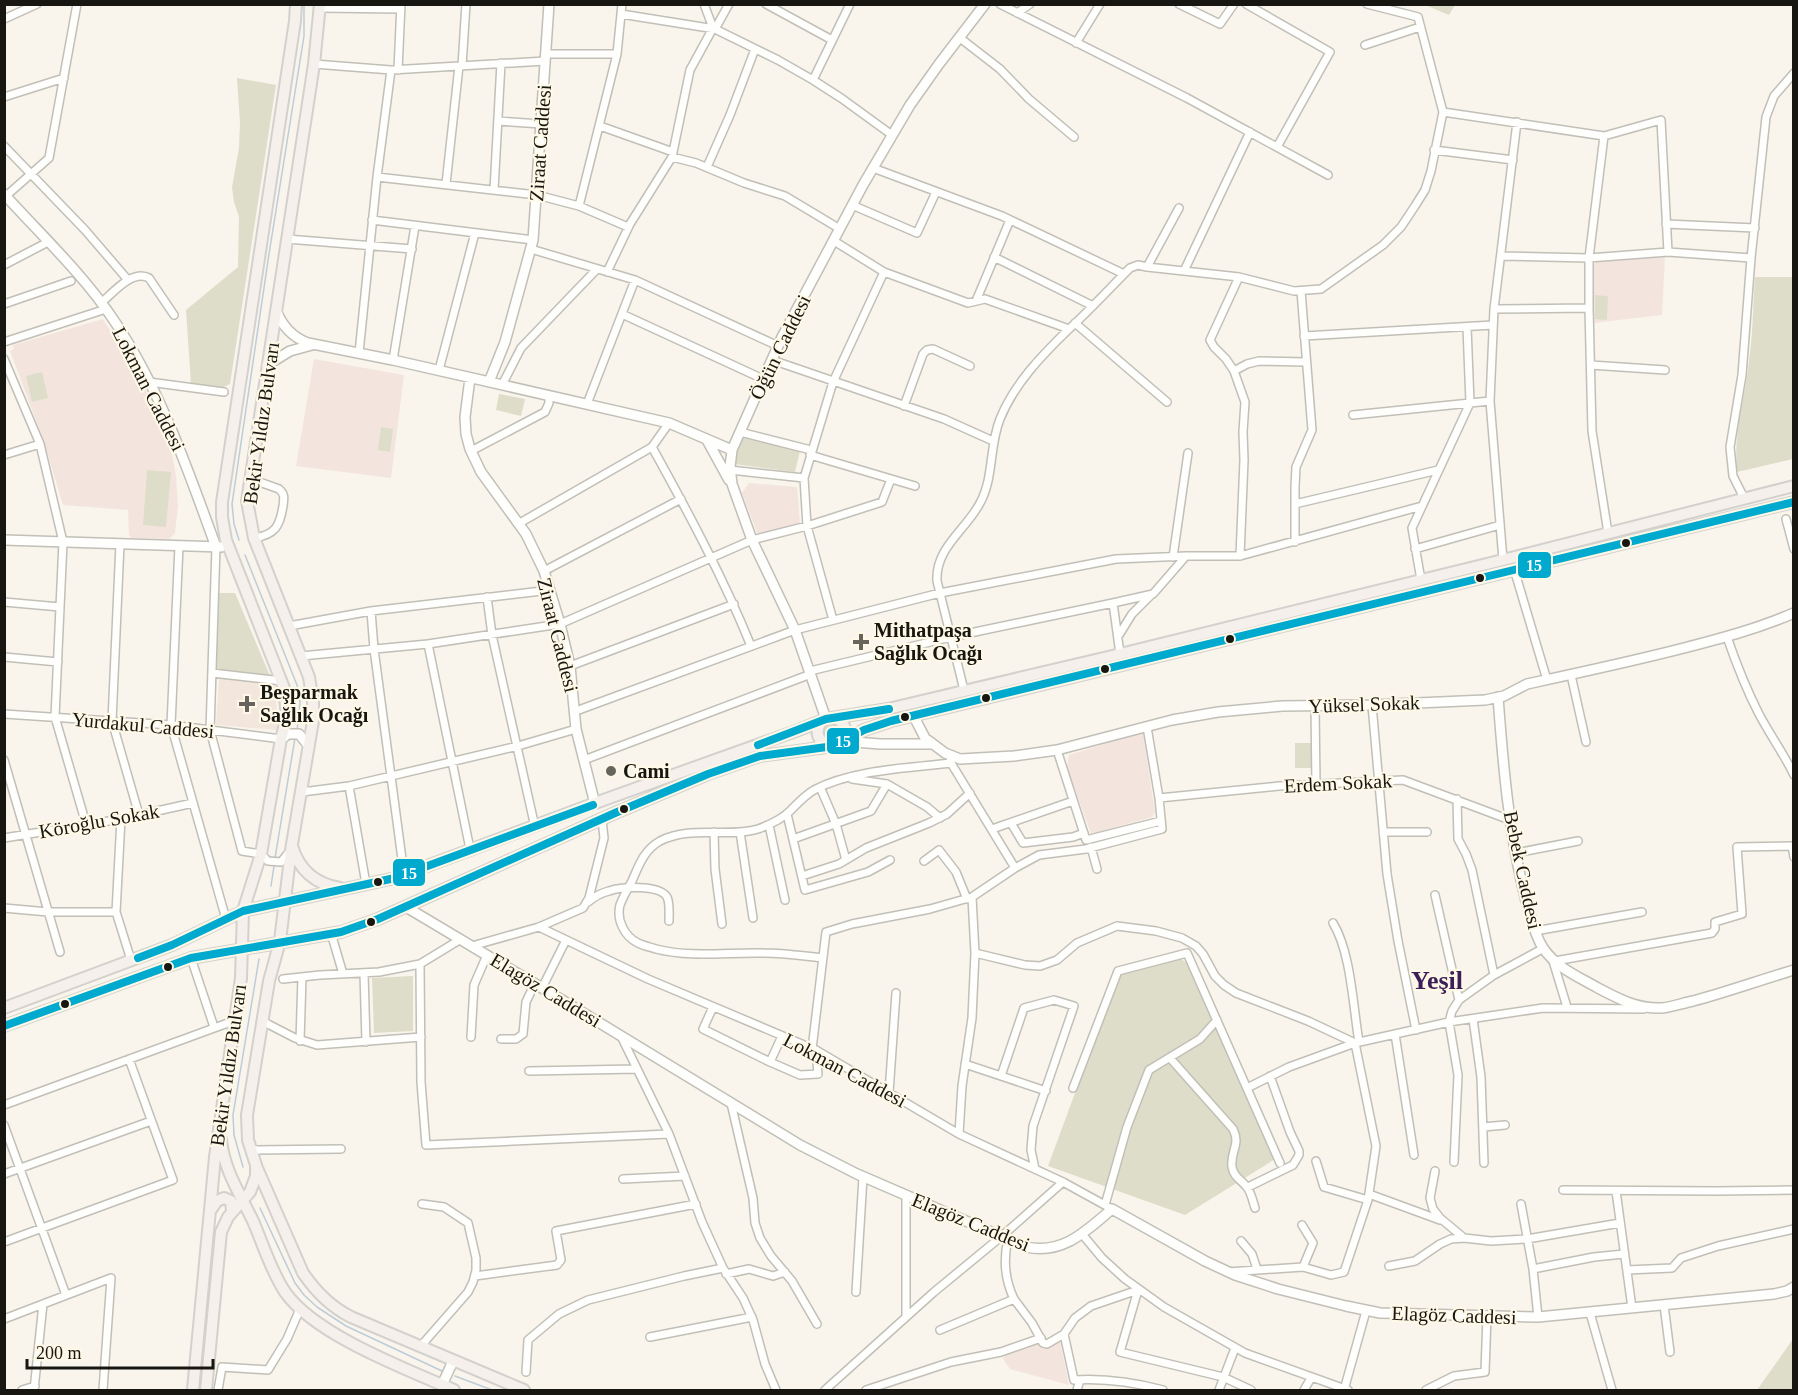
<svg xmlns="http://www.w3.org/2000/svg" width="1798" height="1395" font-family="Georgia,serif">
	<style>
		.education { fill: #f3e5de }
		.medical { fill: #f2e6dd }
		.green { fill: #deddc9 }
		.lines { fill: none; stroke-linecap: round; stroke-linejoin: round }
		.stream { stroke: #bcccd9; stroke-width: 1.5 }
		.street-casing { stroke: #c1bfb7; stroke-width: 10 }
		.secondary-casing { stroke: #c1bfb7; stroke-width: 12 }
		.primary-casing { stroke: #d3d1cd; stroke-width: 14 }
		.street { stroke: #fefefc; stroke-width: 7 }
		.secondary { stroke: #fefefc; stroke-width: 9 }
		.primary { stroke: #f6f0ed; stroke-width: 10 }
		.bus-1-casing { stroke: #fef8e7; stroke-width: 12 }
		.bus-1 { stroke: #00a9ce; stroke-width: 8 }
		.bus-dot { fill: #181610; stroke: #fef8e7; stroke-width: 2 }
		.poi-dot { fill: #67645d; stroke: #fef8e7; stroke-width: 2 }
		.labels { text-anchor: middle; stroke-width: 4.5; stroke-linejoin: round; paint-order: stroke }
		.street-label { font-size: 20px; fill: #181610; stroke: #fef8e7 }
		.poi-label { font-size: 20px; font-weight: bold; fill: #181610; stroke: #fef8e7; text-anchor: start }
		.district-label { font-size: 26px; font-weight: bold; fill: #3c1f58; stroke: #fef8e7 }
		.line-badge { stroke: #fef8e7; stroke-width: 2 }
		.badge-label { font-size: 16px; text-anchor: middle; font-weight: bold; fill: #fff }
	</style>
	<rect width="100%" height="100%" fill="#f9f5ec"/>
	<path class="education" d="M1665,257L1662,315L1593,323L1592,266L1598,261Z
		M103,319L140,378L170,443L176,476L178,506L175,533L169,539L131,538L129,535L128,510L63,505L43,439L10,351L14,349L13,345Z
		M314,359L404,375L391,478L296,466Z
		M749,483L797,487L800,523L758,535L742,493Z
		M1140,733L1143,734L1155,812L1152,817L1091,834L1067,767L1069,755Z
		M1060,1341L1069,1385L1010,1369L1003,1359L1008,1352L1038,1343L1040,1347H1044Z"/>
	<path class="medical" d="M219,678L275,684L278,730L216,725Z"/>
	<path class="green" d="M1425,5H1455L1449,15Z
		M237,78L276,85L230,384L220,389L191,384L186,310L238,267L239,217L234,202L232,187L239,148L240,123Z
		M1755,277H1793V459L1737,472C1733,431 1745,401 1749,361C1753,333 1753,305 1755,277Z
		M1595,295L1608,296L1607,320L1595,319Z
		M42,372L48,398L32,402L26,376Z
		M499,394L525,399L521,416L496,410Z
		M381,427L393,429L390,452L378,450Z
		M741,437L800,451L795,472L734,464V457Z
		M147,470L171,472L166,527L143,525Z
		M217,593H235L270,676L266,679L212,673Z
		M834,721L842,731L838,741L827,742L821,730L822,726Z
		M1295,743H1311V768H1295Z
		M1180,958L1188,964L1273,1155V1160L1269,1163L1185,1215L1048,1166L1118,977L1123,973Z
		M413,976V1031L374,1033L372,978Z
		M1793,1339V1390H1757Z"/>
	<g class="lines">
		<path class="stream" d="M239,540L234,524L232,504L269,254L304,36V4
			M245,555L297,685L300,702L297,731
			M275,858L295,738
			M271,886L274,866
			M243,1167L234,1135L233,1115L259,959
			M260,1208L295,1283L304,1295L317,1307L346,1326L442,1371
			M455,1376L492,1390"/>
		<defs>
			<path id="street" d="M766,4L832,40
				M1000,4L1187,98L1328,175
				M1179,4L1220,24L1234,4
				M1246,4L1330,52L1277,147
				M1367,4L1418,17L1443,112
				M320,8L401,9
				M1017,13L1030,4
				M621,14L715,29L778,60L813,80L841,98L892,135
				M4,19L37,4
				M715,29L729,4
				M960,38L1000,69L1029,99L1074,137
				M1076,43L1100,4
				M1365,45L1420,27
				M546,54H617
				M314,64L391,70L545,61
				M462,66L466,4
				M398,70L401,4
				M813,80L850,4
				M4,97L64,78
				M498,121L541,124
				M600,126L673,152
				M1604,136L1589,258V308L1592,431L1608,533
				M4,146L85,230L128,280
				M1434,150L1513,160
				M672,157L690,70L713,28L704,4
				M707,167L730,115L755,49
				M873,168L1002,216L1124,274
				M377,177L537,195L579,206L628,227
				M446,184L459,66
				M494,190L501,63
				M6,196L49,158L77,4
				M852,205L917,233L936,192
				M579,206L617,54L622,4
				M372,220L533,240
				M1666,224L1755,228
				M287,239L412,249
				M834,241L884,272L968,303L985,299L1069,329
				M531,249L635,280L778,346
				M1501,256L1589,258L1668,252L1751,258
				M994,257L1093,306
				M4,265L48,242
				M1147,267L1179,208
				M1184,271L1250,132
				M607,272L630,224L672,157L696,163L744,183L785,196L840,229
				M1239,277L1210,340L1214,347L1226,359L1234,371L1245,402L1243,432L1244,460L1240,556
				M976,301L1010,220
				M101,303C113,293 132,269 149,278L174,315
				M4,304L71,281
				M1494,309L1589,308
				M622,314L763,379
				M1075,323L1167,402
				M1304,336L1493,325
				M4,342L106,309
				M359,353L377,177L391,70
				M4,359L40,444L63,542L55,717L86,824
				M393,360L415,226
				M772,360L944,419L993,441
				M1591,365L1665,370
				M439,370L475,233
				M1234,371L1247,364L1259,361L1306,362
				M149,382L224,392
				M502,385L521,348L597,269
				M587,404L635,280
				M904,406L923,354L927,350L933,349L970,366
				M1353,415L1470,403L1467,327
				M740,432L811,450
				M652,447C688,512 723,577 751,646
				M471,451L545,412L549,403V396
				M4,455L40,444
				M810,455L915,486
				M730,470L804,478
				M251,479L279,489C285,494 284,498 283,506C280,526 275,535 254,538
				M1744,498L1733,476L1730,447L1742,375L1751,258L1766,117L1774,96L1794,73
				M1295,504L1438,470
				M1786,519L1794,549
				M518,524L652,447L669,423
				M1295,542V487L1296,467L1312,430L1301,291
				M120,544L112,721L139,815
				M179,546L171,725L226,919
				M216,547L210,730L242,851L261,854L268,861L281,862L290,851
				M1415,549L1500,525
				M1173,557L1188,453
				M1503,560L1490,401L1494,309L1517,122
				M1514,569L1547,680
				M544,571L681,499
				M1421,580L1412,528L1470,403L1490,401
				M487,597L492,635L535,827
				M4,602L60,607
				M371,611L374,649L404,874
				M833,620L807,526L804,478L833,382L884,272
				M289,626L371,611L550,590
				M1119,635L1132,614L1151,595
				M1727,637C1736,663 1746,689 1759,714C1770,735 1784,754 1794,775
				M428,644L470,849
				M1120,654L1113,603L1153,594L1186,556H1240L1422,506
				M301,656L428,644L560,624L752,540L807,526L882,502L891,479
				M4,657L58,662
				M570,666L734,604
				M810,671L951,637L1113,603
				M212,673L282,681
				M1571,675L1586,742
				M964,690L937,581C935,548 966,530 980,503C994,478 989,446 1000,419C1014,384 1042,355 1069,329C1090,310 1110,288 1130,268L1138,265L1147,267L1239,277L1294,291L1321,289L1383,245L1401,227L1415,206L1425,190L1431,171L1443,112L1604,136L1661,120L1668,252
				M1372,705L1387,874L1398,941L1416,1030
				M1315,706L1316,784
				M576,711L795,630L940,593L1116,559L1186,556
				M4,714L171,725L281,739
				M1057,750L1086,840L1161,821
				M4,760L60,952
				M584,760L811,674
				M951,763L1015,868
				M852,779L887,784L927,807L940,818
				M349,786L366,884
				M820,787L836,824L846,860
				M302,792L349,786L518,746L576,729
				M1159,798L1279,786L1403,780L1510,820
				M1457,799L1458,839L1466,854L1472,870L1494,975
				M787,814L805,890L868,872L890,860
				M121,819L116,912L131,960
				M1011,823L1023,843L1073,837L1084,833
				M769,825L785,900
				M992,829L1073,801
				M714,832L715,869L722,924
				M740,832L753,918
				M1383,832H1427
				M4,838L121,819L193,803
				M793,839L871,811L887,784
				M1792,846L1794,857
				M1091,847L1097,869
				M1516,853L1578,841
				M924,861L939,850L956,872L967,899
				M802,876L839,864L866,848L929,823L947,814L970,793
				M1435,895L1459,1000
				M588,902C594,897 601,893 609,891C621,887 659,884 667,897C670,903 669,914 669,921
				M4,908L48,912H116
				M1333,923C1351,952 1353,1007 1359,1042
				M539,927L648,979L816,1050L959,1134L1063,1182L1112,1209
				M1535,931L1642,912
				M331,933L343,974
				M472,946L539,927L583,908L589,898L604,838L602,820
				M975,953L1025,965L1040,966L1057,960L1077,943L1117,926L1156,931L1182,938L1196,946L1203,954L1215,976L1224,985L1236,993L1308,1021L1355,1043L1376,1146L1368,1200L1344,1272L1331,1275L1303,1267L1228,1272
				M191,958L214,1027
				M823,958C803,956 783,953 764,953C727,952 692,958 656,949C650,947 644,946 638,943C625,937 616,920 620,905C623,897 628,888 632,881C639,865 644,850 660,841C691,825 727,838 758,829C769,825 782,819 790,811C798,803 804,796 814,790C852,770 907,768 951,763L950,756
				M1553,961L1567,1007
				M1555,961L1712,933L1715,929V922L1742,914L1737,847L1794,846
				M420,964L421,1082L426,1145L669,1134
				M364,973L366,1042
				M283,979L320,975L379,972L420,964L461,939
				M542,988L566,940
				M713,1007L703,1029L770,1062L782,1036
				M1473,1019L1481,1077L1484,1163
				M262,1021L295,1038L317,1045L421,1037
				M1395,1034L1414,1155
				M621,1036L669,1134L702,1222L723,1268L743,1298L753,1320L765,1364L776,1390
				M471,1037L474,985L487,955
				M501,1039H516L523,1034L526,1002L535,983
				M300,1041L302,977
				M812,1049L826,932L852,924L930,909L972,897L1015,868L1039,855L1086,849L1162,829L1159,798L1147,727
				M1170,1058L1233,1129C1241,1145 1230,1151 1232,1167C1234,1177 1240,1179 1246,1186C1251,1191 1253,1202 1255,1208
				M770,1062L800,1075L818,1074L816,1050
				M965,1064L1046,1091
				M529,1071L637,1069
				M1001,1076L1024,1008L1054,1000L1074,1006L1033,1126L1031,1150L1035,1169
				M1073,1088L1118,971L1187,953L1280,1163
				M1247,1088L1289,1067L1355,1043L1449,1022L1543,1008L1644,1009
				M889,1093L896,993
				M731,1103L753,1198L755,1223L760,1238L771,1256L792,1281L817,1324
				M4,1105L236,1020
				M4,1125L66,1295
				M1483,1127L1505,1125
				M959,1134L962,1086L972,1018L975,953L972,897
				M251,1150L341,1149
				M1316,1161L1324,1187L1368,1200
				M1454,1162L1458,1075L1449,1022L1452,1011L1459,1000L1494,975L1544,948
				M1435,1171L1430,1198L1433,1209L1440,1218L1464,1238L1491,1241L1527,1239L1620,1223
				M4,1174L151,1121
				M623,1179L685,1176
				M1248,1187L1293,1165L1299,1155V1151L1290,1132L1270,1076
				M1563,1190L1715,1191L1794,1190
				M1616,1191L1632,1308
				M1369,1194L1440,1220
				M906,1195V1316
				M1521,1204L1533,1269L1538,1317
				M1105,1205L1127,1127L1149,1070L1200,1039L1217,1020
				M1302,1225L1313,1243L1303,1267
				M1082,1234L1102,1258L1125,1279L1164,1307L1245,1353L1348,1390
				M1008,1239C1003,1260 1005,1280 1014,1299
				M1241,1241L1252,1254L1257,1269
				M4,1242L173,1180L129,1059
				M1389,1266L1415,1261L1440,1244L1451,1239L1464,1238
				M1533,1269L1594,1257L1624,1254
				M1627,1270L1672,1268L1681,1258L1718,1246L1794,1229
				M726,1274L749,1269L773,1276L785,1272
				M475,1276L557,1265L561,1260L556,1231L696,1204
				M1138,1290L1120,1352L1223,1377L1251,1390
				M856,1292L863,1177
				M1664,1305L1670,1352
				M1590,1313L1612,1390
				M4,1319L111,1278L103,1390
				M940,1330L1014,1299L1032,1323L1043,1343L1047,1344L1064,1334L1075,1318L1091,1306L1138,1290
				M1064,1334L1074,1380C1105,1378 1133,1382 1163,1390
				M650,1337L752,1317
				M420,1347L468,1292L473,1282L476,1270V1258L468,1223L444,1207L422,1204
				M526,1372L528,1340L559,1314L588,1300L684,1276L723,1268
				M22,1390L35,1386
				M34,1390L43,1304
				M218,1390L222,1367L268,1370L287,1339L300,1309
				M825,1390L934,1292L1002,1236L1063,1182
				M866,1390L951,1362L1001,1352L1041,1338
				M1077,1390L1080,1380
				M1219,1390L1235,1348
				M1304,1390L1311,1378
				M1344,1390L1366,1311
				M1426,1390L1454,1376L1485,1372L1487,1316"/>
			<path id="secondary" d="M4,194C42,236 84,275 115,322C161,391 188,470 216,547
				M276,310C282,326 292,337 308,343L393,360L669,423L732,450
				M267,365L290,351L312,345
				M470,378L465,417L466,434L470,449L481,472L526,534L544,571L560,624L570,666L576,729L595,804
				M489,382L505,342L533,240L549,4
				M707,440L729,480
				M4,540L221,547
				M1498,697C1503,765 1509,835 1526,901C1531,917 1534,934 1543,948C1557,968 1577,976 1598,988C1619,999 1637,1009 1662,1008C1672,1007 1683,1003 1693,1001C1727,992 1760,980 1794,970
				M913,715L925,738L945,753L960,759L1014,756L1057,750L1172,720L1218,712L1282,706L1372,705L1485,700L1504,696L1527,684C1578,673 1629,662 1680,649C1719,639 1757,629 1794,613
				M826,719L795,630L752,540L732,484L730,467L732,450L782,337L863,185L910,105L939,64L985,4
				M281,739L288,734H299L309,746
				M843,741L880,744H932
				M406,907L567,1003L800,1145L857,1174L1026,1247C1063,1255 1086,1231 1112,1209L1205,1261L1235,1275L1278,1289L1346,1306L1380,1313L1538,1317L1774,1294L1787,1291L1794,1287
				M442,1385L453,1361"/>
			<path id="primary" d="M835,718C846,723 848,732 843,741
				M822,721C814,731 817,742 830,746
				M292,846C299,870 315,884 340,888
				M4,1008L172,945L243,911L395,878L609,798L796,731L826,719L888,709L1108,657L1503,560L1794,486
				M4,1026L191,958L341,932L378,919L615,813L708,774L760,756L834,746L864,730L891,721L1794,502
				M221,1140C224,1170 240,1194 253,1221C263,1244 271,1271 285,1292C315,1335 406,1369 454,1390
				M257,1168L303,1273C316,1292 331,1307 351,1317L524,1390
				M210,1211L217,1201L224,1198L231,1201L232,1211
				M193,1390L215,1157L241,978L243,911L261,854L281,739L287,717L284,688L226,540L222,517V502L295,21L296,4
				M206,1390L221,1232L228,1217L250,1192L256,1176V1165L248,1140L247,1115L269,981L280,941L291,850L313,721V702L309,677L254,538L247,501L314,64L320,4"/>
		</defs>
		<use href="#street" class="street-casing"/>
		<use href="#secondary" class="secondary-casing"/>
		<use href="#primary" class="primary-casing"/>
		<use href="#street" class="street"/>
		<use href="#secondary" class="secondary"/>
		<use href="#primary" class="primary"/>
		<defs>
			<path id="bus-1" d="M758,745L826,719L889,709
				M138,958L172,945L243,911L395,878L593,805
				M4,1026L191,958L341,932L378,919L615,813L708,774L760,756L834,746L864,730L891,721L1794,502"/>
		</defs>
		<use href="#bus-1" class="bus-1-casing"/>
		<use href="#bus-1" class="bus-1"/>
	</g>
	<g class="bus-dot">
		<circle cx="1626" cy="543" r="5"/>
		<circle cx="1480" cy="578" r="5"/>
		<circle cx="1230" cy="639" r="5"/>
		<circle cx="1105" cy="669" r="5"/>
		<circle cx="986" cy="698" r="5"/>
		<circle cx="905" cy="717" r="5"/>
		<circle cx="624" cy="809" r="5"/>
		<circle cx="378" cy="882" r="5"/>
		<circle cx="371" cy="922" r="5"/>
		<circle cx="168" cy="967" r="5"/>
		<circle cx="65" cy="1004" r="5"/>
	</g>
	<g class="poi-dot">
		<path d="M858 633h6v6h6v6h-6v6h-6v-6h-6v-6h6z"/>
		<path d="M244 695h6v6h6v6h-6v6h-6v-6h-6v-6h6z"/>
		<circle cx="611" cy="771" r="6"/>
	</g>
	<g class="labels">
		<g class="street-label">
			<text transform="translate(540 143) rotate(-86)" y="7">Ziraat Caddesi</text>
			<text transform="translate(780 347) rotate(-64)" y="7">Öğün Caddesi</text>
			<text transform="translate(149 389) rotate(63)" y="7">Lokman Caddesi</text>
			<text transform="translate(261 423) rotate(-82)" y="7">Bekir Yıldız Bulvarı</text>
			<text transform="translate(558 635) rotate(76)" y="7">Ziraat Caddesi</text>
			<text transform="translate(1364 704) rotate(-2)" y="7">Yüksel Sokak</text>
			<text transform="translate(143 725) rotate(5)" y="7">Yurdakul Caddesi</text>
			<text transform="translate(1338 783) rotate(-3)" y="7">Erdem Sokak</text>
			<text transform="translate(99 821) rotate(-10)" y="7">Köroğlu Sokak</text>
			<text transform="translate(1523 870) rotate(78)" y="7">Bebek Caddesi</text>
			<text transform="translate(546 990) rotate(31)" y="7">Elagöz Caddesi</text>
			<text transform="translate(228 1065) rotate(-82)" y="7">Bekir Yıldız Bulvarı</text>
			<text transform="translate(845 1070) rotate(28)" y="7">Lokman Caddesi</text>
			<text transform="translate(971 1222) rotate(22)" y="7">Elagöz Caddesi</text>
			<text transform="translate(1454 1315) rotate(2)" y="7">Elagöz Caddesi</text>
		</g>
		<g class="poi-label">
			<text x="874" y="637">Mithatpaşa<tspan x="874" dy="23">Sağlık Ocağı</tspan></text>
			<text x="260" y="699">Beşparmak<tspan x="260" dy="23">Sağlık Ocağı</tspan></text>
			<text x="623" y="778">Cami</text>
		</g>
		<g class="district-label">
			<text x="1437" y="989">Yeşil</text>
		</g>
	</g>
	<g class="line-badge">
		<rect x="1517" y="551" width="35" height="28" rx="6" fill="#00a9ce"/>
		<rect x="826" y="727" width="34" height="28" rx="6" fill="#00a9ce"/>
		<rect x="392" y="858" width="34" height="29" rx="6" fill="#00a9ce"/>
	</g>
	<g class="badge-label">
		<text x="1534" y="571">15</text>
		<text x="843" y="747">15</text>
		<text x="409" y="879">15</text>
	</g>
	<rect width="1798" height="1395" fill="none" stroke="#181610" stroke-width="12"/>
	<path d="M27 1359v9h186v-9" fill="none" stroke="#181610" stroke-width="3"/>
	<text x="36" y="1359" font-size="18" fill="#181610" stroke="#fef8e7" stroke-width="4.5" paint-order="stroke">200 m</text>
</svg>
